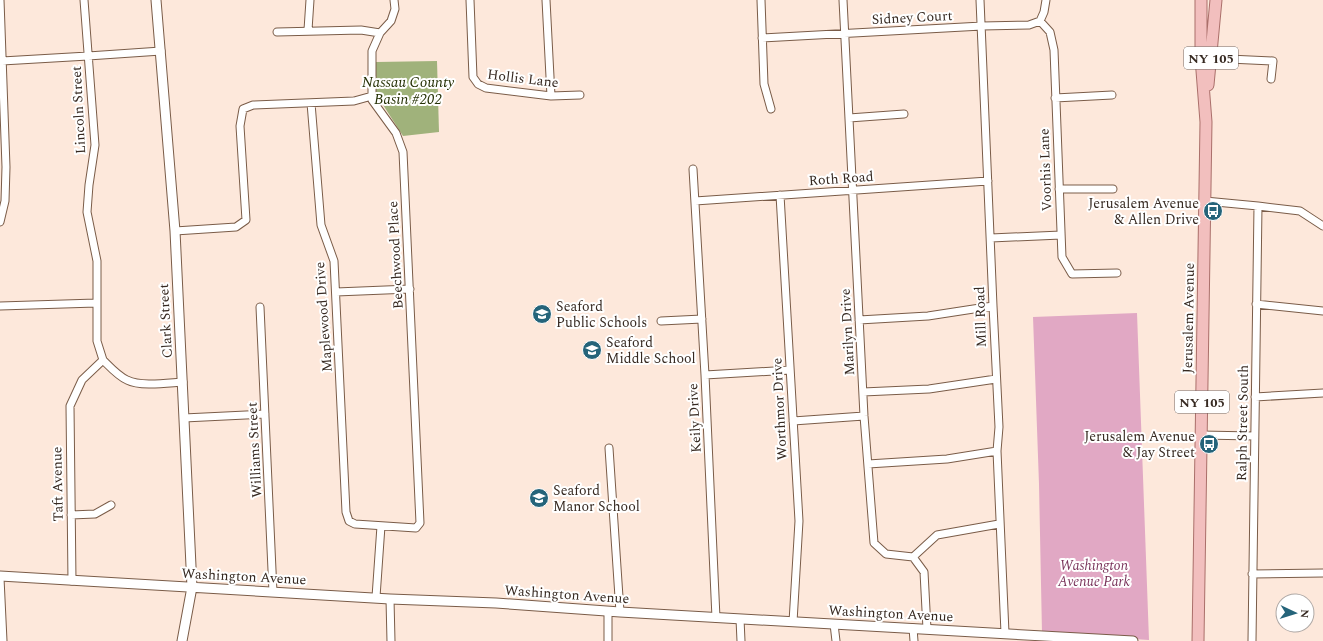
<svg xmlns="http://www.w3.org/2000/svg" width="1323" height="641" font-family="Spectral,serif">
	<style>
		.green { fill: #e1a8c4 }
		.water { fill: #a0b27b }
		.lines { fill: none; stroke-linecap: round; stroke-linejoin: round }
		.minor-casing { stroke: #7a5c48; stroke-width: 9 }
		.tertiary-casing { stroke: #7a5c48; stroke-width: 11 }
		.primary-casing { stroke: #aa6f6a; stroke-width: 13 }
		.minor { stroke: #fff; stroke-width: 7 }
		.tertiary { stroke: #fff; stroke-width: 9 }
		.primary { stroke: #f2bfbe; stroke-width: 11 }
		.labels { text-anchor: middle; stroke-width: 4; stroke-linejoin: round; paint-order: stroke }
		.shield { fill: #fff; stroke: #726964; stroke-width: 1 }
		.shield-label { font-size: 13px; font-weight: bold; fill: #362921 }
		.street-label { font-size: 14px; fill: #362921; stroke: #fff }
		.poi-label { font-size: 14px; fill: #362921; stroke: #fff; text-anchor: start }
		.park-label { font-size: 14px; font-style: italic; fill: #7a345b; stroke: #fff }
		.water-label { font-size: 15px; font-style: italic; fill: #253005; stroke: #fff }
	</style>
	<rect width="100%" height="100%" fill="#fde8db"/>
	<path class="green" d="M1137,313L1149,640L1042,633L1039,484L1033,317Z"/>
	<path class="water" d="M437,61L439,132L403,136L376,94V62Z"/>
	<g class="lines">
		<defs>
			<path id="minor" d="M470,0L473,77L478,84L486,88L551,96L580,95
				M546,0L551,96
				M761,0L764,84L771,109
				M843,0L864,416L874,543L886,554L913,557L924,572L927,629
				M980,0L993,306L999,427L997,451L1005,633
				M1040,21L1050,32L1054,50L1062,257L1072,274L1117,273
				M308,30L310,0
				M277,32L361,30L380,33
				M762,38L982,26L1029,25L1040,21L1044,12L1046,0
				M1207,58L1273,61L1271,79
				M2,61L88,56L161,51
				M1055,98L1112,95
				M311,103L321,225L334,261L346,512L349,521L355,524L416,528L420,523L403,152L396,133L372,100V51L380,33L391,21L395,9L394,0
				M849,118L904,114
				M693,169L705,375L716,618
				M1059,189H1113
				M780,195L799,521L793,622
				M695,201L988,181
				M1205,201L1258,206L1300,211L1323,226
				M0,222L5,201L6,167L0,0
				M175,231L236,227L246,220L240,126L243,109L253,105L354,101L372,96
				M991,238L1061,235
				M336,292L410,289
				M1256,304L1323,311
				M0,306L96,303
				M260,307L273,592
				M859,320L928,316L993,306
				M661,321L702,319
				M103,360C111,368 118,376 127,380C141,387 167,383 183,382
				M705,375L790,370
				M863,392L929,389L996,379
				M1255,397L1323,393
				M184,418L265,414
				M793,421L864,416
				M1201,435L1254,436
				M609,448L620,612
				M868,464L947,459L997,451
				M71,515L95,514L111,505
				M913,557L937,535L999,524
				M1252,574L1323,573
				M0,578L3,641
				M72,581L70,406L82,380L103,360L97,341V261L87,212L89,185L95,145L84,0
				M376,597L381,526
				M390,599L391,641
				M608,611V641
				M740,619L741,641
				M834,624L836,641
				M913,628L914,641
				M1252,641L1258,206"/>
			<path id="tertiary" d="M156,0L175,231L192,587L182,641
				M0,576L390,599L496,603L620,612L1133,641"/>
			<path id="primary" d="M1208,85L1216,0
				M1198,641L1206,122L1201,58V0"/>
		</defs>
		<use href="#minor" class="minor-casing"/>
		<use href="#tertiary" class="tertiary-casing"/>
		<use href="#primary" class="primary-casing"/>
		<use href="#minor" class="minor"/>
		<use href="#tertiary" class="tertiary"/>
		<use href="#primary" class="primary"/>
	</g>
	<defs>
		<symbol id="bus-disc" viewBox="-11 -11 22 22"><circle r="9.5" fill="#25647a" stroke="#fff"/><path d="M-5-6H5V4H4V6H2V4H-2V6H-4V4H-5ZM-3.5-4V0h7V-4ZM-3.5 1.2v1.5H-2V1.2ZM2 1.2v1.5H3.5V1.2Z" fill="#fff"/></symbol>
		<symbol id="school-disc" viewBox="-11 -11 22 22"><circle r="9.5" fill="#25647a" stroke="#fff"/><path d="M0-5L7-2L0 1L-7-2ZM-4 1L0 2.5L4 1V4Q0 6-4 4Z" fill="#fff"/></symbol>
	</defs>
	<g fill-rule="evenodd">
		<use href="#bus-disc" x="1202" y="200" width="22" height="22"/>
		<use href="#school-disc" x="531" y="303" width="22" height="22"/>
		<use href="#school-disc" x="581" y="339" width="22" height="22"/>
		<use href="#bus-disc" x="1198" y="433" width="22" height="22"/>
		<use href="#school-disc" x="528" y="487" width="22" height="22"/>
	</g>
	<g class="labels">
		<g class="shield">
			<rect x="1184" y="47" width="54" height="22" rx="3"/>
			<rect x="1175" y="391" width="54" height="22" rx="3"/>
		</g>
		<g class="shield-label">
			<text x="1211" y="63">NY 105</text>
			<text x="1202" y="407">NY 105</text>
		</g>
		<g class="street-label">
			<text transform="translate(912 17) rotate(-3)" y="5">Sidney Court</text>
			<text transform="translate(523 78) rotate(7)" y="5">Hollis Lane</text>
			<text transform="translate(78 110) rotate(-93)" y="5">Lincoln Street</text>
			<text transform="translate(1045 170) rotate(-92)" y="5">Voorhis Lane</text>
			<text transform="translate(841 178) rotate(-4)" y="5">Roth Road</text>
			<text transform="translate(395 255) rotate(-93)" y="5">Beechwood Place</text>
			<text transform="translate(323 317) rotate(-94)" y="5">Maplewood Drive</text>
			<text transform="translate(980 317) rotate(-92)" y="5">Mill Road</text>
			<text transform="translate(1188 318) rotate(-89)" y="5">Jerusalem Avenue</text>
			<text transform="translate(165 321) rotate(-93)" y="5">Clark Street</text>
			<text transform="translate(847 332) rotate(-93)" y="5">Marilyn Drive</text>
			<text transform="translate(779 409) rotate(-93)" y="5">Worthmor Drive</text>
			<text transform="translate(694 418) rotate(-93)" y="5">Keily Drive</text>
			<text transform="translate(1242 423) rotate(-89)" y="5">Ralph Street South</text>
			<text transform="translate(254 450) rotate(-93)" y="5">Williams Street</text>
			<text transform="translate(57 484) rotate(-91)" y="5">Taft Avenue</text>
			<text transform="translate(244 576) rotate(3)" y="5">Washington Avenue</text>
			<text transform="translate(567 594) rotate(4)" y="5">Washington Avenue</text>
			<text transform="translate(891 613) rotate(3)" y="5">Washington Avenue</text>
		</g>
		<g class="poi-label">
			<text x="1199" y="208" text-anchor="end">Jerusalem Avenue<tspan x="1199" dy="16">&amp; Allen Drive</tspan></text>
			<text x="556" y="311">Seaford<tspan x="556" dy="16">Public Schools</tspan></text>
			<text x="606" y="347">Seaford<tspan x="606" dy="16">Middle School</tspan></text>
			<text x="1195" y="441" text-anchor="end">Jerusalem Avenue<tspan x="1195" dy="16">&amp; Jay Street</tspan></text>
			<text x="553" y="495">Seaford<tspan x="553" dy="16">Manor School</tspan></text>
		</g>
		<g class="park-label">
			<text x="1094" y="570">Washington<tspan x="1094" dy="16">Avenue Park</tspan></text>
		</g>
		<g class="water-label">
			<text x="408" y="87">Nassau County<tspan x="408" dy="17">Basin #202</tspan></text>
		</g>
	</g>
	<g transform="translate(1295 613) rotate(94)"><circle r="19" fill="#ffffff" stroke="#afa9a6"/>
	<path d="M0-3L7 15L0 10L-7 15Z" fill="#25647a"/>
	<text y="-6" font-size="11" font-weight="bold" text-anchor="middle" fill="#362921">N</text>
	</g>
</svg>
